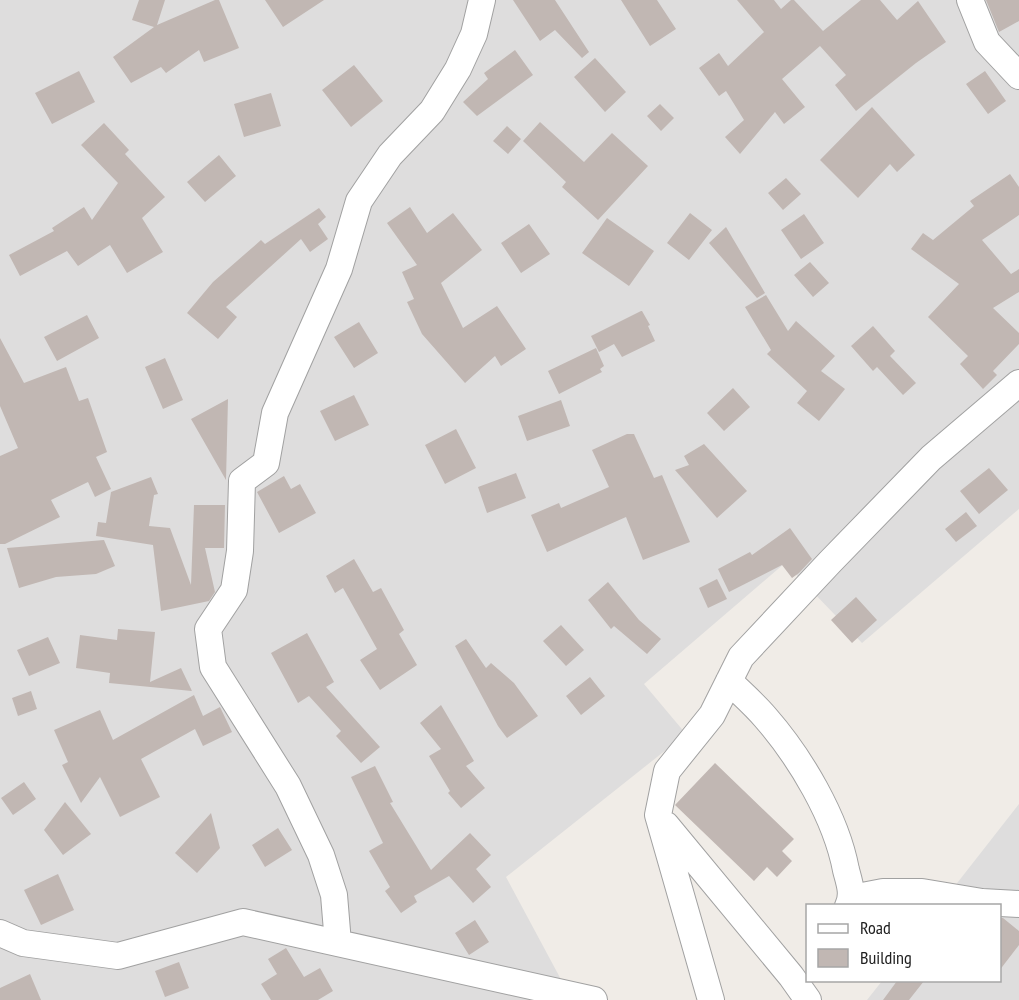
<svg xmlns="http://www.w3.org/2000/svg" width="1019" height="1000" font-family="'PT Sans Narrow',sans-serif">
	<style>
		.residential { fill: #dedddd }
		.building { fill: #c1b7b3 }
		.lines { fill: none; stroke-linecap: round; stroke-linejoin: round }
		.minor-casing { stroke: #a1a1a1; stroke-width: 28 }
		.minor { stroke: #fff; stroke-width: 26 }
	</style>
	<rect width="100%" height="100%" fill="#f0ece7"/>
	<path class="residential" d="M0,0H1019V509L862,643L785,563L644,684L686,734L506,877L572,1000H0Z
		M1019,804V1000H867L882,981L1000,980V906L940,905Z"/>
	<path class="building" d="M139,0H165L157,25L215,0H219L239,48L204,62L199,50L166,73L161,67L131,83L113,57L154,27L132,20Z
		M265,0H324L283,27Z
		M513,0H555L589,52L582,58L555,30L540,41Z
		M621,0H657L676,29L650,46Z
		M737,0H774L781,9L791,0H794L823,31L861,0H880L897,20L918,1L946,42L916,63L856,111L835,85L846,75L820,46L782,79L805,107L784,124L775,112L740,154L725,137L744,120L726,91L719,96L699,68L719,53L728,66L764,32Z
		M986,0H1019V21L999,32Z
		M515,50L533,75L477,116L463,102L488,79L484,73Z
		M595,58L626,92L605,112L574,77Z
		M354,65L383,101L351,127L322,90Z
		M79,71L95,102L52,124L35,93Z
		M985,71L1006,101L988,114L966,84Z
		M271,93L281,126L244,137L234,104Z
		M660,104L674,118L661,131L647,116Z
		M872,107L915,155L897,172L890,164L858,198L820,160Z
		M540,122L584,162L612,133L648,166L598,220L562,187L566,182L523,141Z
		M104,123L129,150L125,154L165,197L142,218L163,252L127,273L110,245L78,266L67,251L20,276L9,255L54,231L52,228L84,207L92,220L118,183L81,145Z
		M507,126L521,139L508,154L493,141Z
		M219,155L236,176L205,202L187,182Z
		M1010,174L1019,187V215L982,240L1011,274L1019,269V292L993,308L1019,333V344L993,371L997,375L983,389L960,364L968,356L928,317L959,284L911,249L923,233L933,240L974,206L970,201Z
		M786,178L801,194L783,210L768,193Z
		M410,207L427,233L453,213L482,250L441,283L463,328L497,306L526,349L501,366L495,356L465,383L422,334L407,302L414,299L402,272L417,265L387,223Z
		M319,208L326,217L318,224L328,239L310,252L301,239L226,307L237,317L218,339L187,313L213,282L261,240L265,244Z
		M690,213L712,230L689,260L667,243Z
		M804,214L824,243L801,259L781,230Z
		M607,218L654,251L629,286L582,253Z
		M529,224L550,254L521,273L501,243Z
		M726,227L765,293L757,298L709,243Z
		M810,262L829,283L813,297L794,275Z
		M766,295L788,331L796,321L835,356L821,371L845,389L819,421L797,403L807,391L767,354L771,350L745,307Z
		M641,311H642L650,325L648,326L655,341L622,357L614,344L599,352L591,336Z
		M87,315L99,338L57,361L44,337Z
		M359,322L378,353L354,368L334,337Z
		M873,326L895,351L890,356L916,383L903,395L877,367L873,371L851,346Z
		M0,338L24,383L66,367L79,401L88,398L107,452L96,457L111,489L95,497L88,482L51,500L60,517L5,544H0V456L18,448L0,406Z
		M596,348L604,366L600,369L602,372L559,394L548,371Z
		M165,358L183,400L163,409L145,367Z
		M733,388L750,407L724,431L707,413Z
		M354,395L369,425L335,441L320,411Z
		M228,399L226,480L191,419Z
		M561,400L570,426L527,441L518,416Z
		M456,429L476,468L445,484L425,445Z
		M627,434H634L654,478L662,475L690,542L643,560L626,517L547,552L531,515L559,503L561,508L609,487L592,450Z
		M704,444L747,491L717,518L675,470L689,465L684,456Z
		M989,468L1008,490L979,514L960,491Z
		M516,473L526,498L487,513L478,487Z
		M284,476L291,489L300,484L316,513L279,533L257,492Z
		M151,477L158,494L154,495L149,526L170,528L191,585L194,505H225L224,548H205L215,592L209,601L161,611L153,545L96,536L98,522L106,523L111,492Z
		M966,512L977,526L956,542L945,529Z
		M790,528L812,559L799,573L792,578L782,565L729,592L718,569L750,552L752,555Z
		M104,540L115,566L96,574L56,577L19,588L7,548Z
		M354,559L373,592L381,588L404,630L399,634L417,665L380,690L360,660L377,649L343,588L335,593L326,576Z
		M717,579L727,599L708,608L699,588Z
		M608,582L639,620L661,639L647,654L614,626L611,629L588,600Z
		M856,597L877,620L852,643L831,620Z
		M561,625L584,650L566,666L543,641Z
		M118,629L155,632L150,682L181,668L192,691L109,683L110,673L76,668L80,635L117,640Z
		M307,633L334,682L326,687L380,747L361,763L336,736L341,731L309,696L298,703L271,653Z
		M48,637L60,663L29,676L17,650Z
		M466,639L486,668L491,663L514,683L538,716L507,738L498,726L455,646Z
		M590,677L605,696L581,715L566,696Z
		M31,691L37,709L18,716L12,698Z
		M194,695L203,716L220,707L232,732L203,746L195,729L141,759L160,797L120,817L100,777L81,803L62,765L68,762L54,730L100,710L113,740Z
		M441,705L474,761L466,766L485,788L461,808L448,793L450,791L429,756L441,749L420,723Z
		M715,763L794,839L782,851L792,861L777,877L767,867L754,881L675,805Z
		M375,766L393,802L390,803L431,870L470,833L491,855L476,869L491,887L473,903L449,876L414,896L417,902L401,913L385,891L390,887L369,851L383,843L351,777Z
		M24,782L36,799L13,815L1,798Z
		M65,802L91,834L63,855L44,830Z
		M211,813L220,848L197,873L175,853Z
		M278,828L292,850L265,867L252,845Z
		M58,874L74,910L41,925L24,890Z
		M999,918H1003L1019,931V945L999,971Z
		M475,920L489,942L469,955L455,933Z
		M286,948L304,977L320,968L333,991L318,1000H271L261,984L277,974L268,959Z
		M179,962L189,988L165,997L155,971Z
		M30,974L41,1000H0V988Z
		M897,981H924L909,1000H883Z"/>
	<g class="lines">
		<defs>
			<path id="minor" d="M970,0L987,42L1019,76
				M729,681C741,693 754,704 765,717C800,757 836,817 846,870C849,882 854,894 848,906
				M666,825L791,976L808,1000
				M852,898L883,892H922L982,902L1019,904
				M0,933L23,943L118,956L243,922L594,1000
				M338,943L334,895L321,855L288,786L213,667L208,629L234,590L240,551L242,481L266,463L275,413L339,269L359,201L390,155L432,111L458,69L474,34L482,0
				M711,1000L658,815L667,771L712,715L741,657L830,562L931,458L1019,383"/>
		</defs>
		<use href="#minor" class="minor-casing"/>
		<use href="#minor" class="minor"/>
	</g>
	<rect x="806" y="904" width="195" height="78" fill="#ffffff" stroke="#a6a6a6" stroke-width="1.5"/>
	<rect x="818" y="924" width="30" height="9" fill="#ffffff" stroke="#a6a6a6" stroke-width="1.5"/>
	<text x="860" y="934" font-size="18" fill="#202020">Road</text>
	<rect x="818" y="949" width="30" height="18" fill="#c1b7b3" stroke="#a6a6a6" stroke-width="1.5"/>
	<text x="860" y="964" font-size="18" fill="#202020">Building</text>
</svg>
